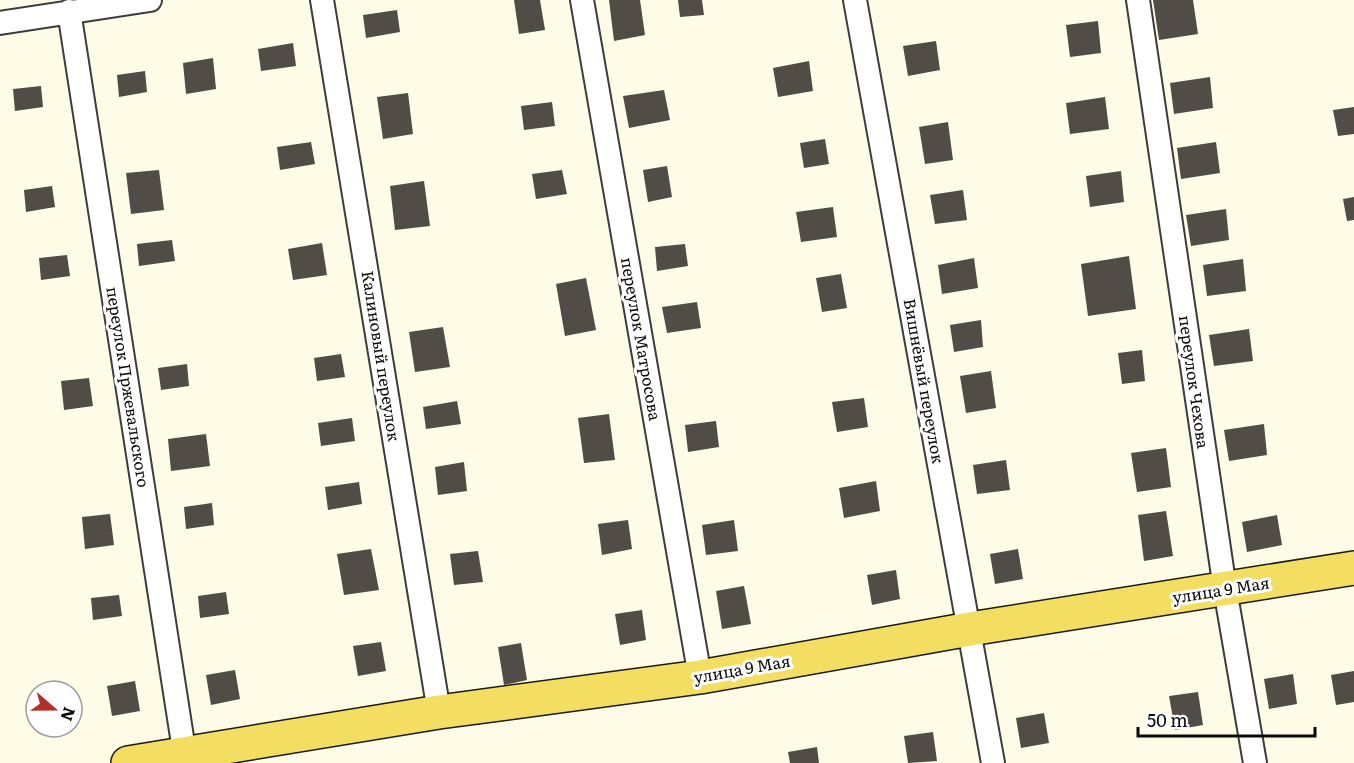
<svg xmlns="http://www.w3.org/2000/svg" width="1354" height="763" font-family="Literata,serif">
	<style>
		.building { fill: #514c46 }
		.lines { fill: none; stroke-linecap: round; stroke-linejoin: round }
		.street-casing { stroke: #3c3c3c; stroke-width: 26 }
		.primary-casing { stroke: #1a1a1a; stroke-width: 36 }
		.street { stroke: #fff; stroke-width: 22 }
		.primary { stroke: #f3de62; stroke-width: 33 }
		.labels { text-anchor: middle; stroke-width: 6; stroke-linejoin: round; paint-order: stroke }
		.street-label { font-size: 16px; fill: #090909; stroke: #fff }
	</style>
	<rect width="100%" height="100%" fill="#fefce7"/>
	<path class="building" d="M514,0H540L545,30L519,34Z
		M609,0H640L645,35L614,41Z
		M678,0H702L704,15L680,17Z
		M1153,0H1193L1198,34L1159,40Z
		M397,10L400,32L366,38L363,15Z
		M1098,21L1101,53L1070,57L1066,25Z
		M936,41L940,70L908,76L903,46Z
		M293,43L296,66L261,71L258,49Z
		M213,58L216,89L186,94L183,63Z
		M809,61L813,91L778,97L773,68Z
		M145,71L147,92L119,97L117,75Z
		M1210,77L1213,108L1174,114L1170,83Z
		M41,86L43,107L15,111L13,89Z
		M664,90L670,120L629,128L623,96Z
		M408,93L413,134L383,139L377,97Z
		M1105,97L1109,129L1070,134L1066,103Z
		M552,102L555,126L524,130L521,106Z
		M1354,107V134L1338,136L1333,110Z
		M948,122L953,160L925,164L919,127Z
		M825,139L829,164L804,168L800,143Z
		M311,142L315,164L280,170L277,147Z
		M1216,142L1220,173L1181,179L1177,148Z
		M667,166L672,197L648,202L643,170Z
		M159,170L164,210L131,214L126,173Z
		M562,170L567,194L536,199L532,174Z
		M1121,171L1124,202L1090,207L1086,176Z
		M424,181L430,226L395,230L390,186Z
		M52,186L55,207L26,212L24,190Z
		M963,190L967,220L935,224L930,195Z
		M1354,197V220L1347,221L1343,199Z
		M833,207L837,237L801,242L796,212Z
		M1226,209L1229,240L1191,246L1186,215Z
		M172,240L175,261L139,266L137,244Z
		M322,243L327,275L293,280L288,249Z
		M685,244L688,266L657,271L655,247Z
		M67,255L70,276L41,280L39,258Z
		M1129,256L1136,309L1088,316L1081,264Z
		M974,258L978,288L942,294L938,265Z
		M1243,259L1246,291L1207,296L1203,265Z
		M841,274L847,308L822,312L816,278Z
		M586,278L596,330L565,336L556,284Z
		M697,302L701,328L667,333L662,307Z
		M981,320L983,347L954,352L950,325Z
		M443,327L450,367L415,372L409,332Z
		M1249,329L1253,361L1214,366L1209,335Z
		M1142,350L1145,381L1122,384L1118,353Z
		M341,354L345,377L317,381L314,358Z
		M187,364L189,386L161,390L158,368Z
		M991,371L996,408L966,413L960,376Z
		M89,378L93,406L64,410L61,381Z
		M864,398L868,427L837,432L832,402Z
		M457,401L461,424L426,429L423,407Z
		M609,414L615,460L584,463L578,418Z
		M352,418L355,441L321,446L318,423Z
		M716,421L719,447L688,452L685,425Z
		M1264,424L1267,455L1229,461L1224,430Z
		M206,434L210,466L171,471L168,439Z
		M1166,448L1171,487L1137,492L1131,453Z
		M1006,460L1010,490L977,494L973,465Z
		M464,462L467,491L438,495L435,467Z
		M876,481L880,511L844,518L839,488Z
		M359,482L362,504L328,510L325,487Z
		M212,503L214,525L186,529L184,507Z
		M1166,511L1173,556L1144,561L1138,515Z
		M110,514L114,545L85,549L82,517Z
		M1277,515L1282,545L1247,552L1242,522Z
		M628,520L632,549L602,555L598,524Z
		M734,520L738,551L706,555L702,525Z
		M371,549L379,590L344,595L337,554Z
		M1018,549L1023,579L995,584L990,554Z
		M478,551L483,582L454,585L450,554Z
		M896,570L900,599L872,605L867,575Z
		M744,586L751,624L722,629L716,591Z
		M226,592L229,614L200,618L198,596Z
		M119,595L122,616L93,620L91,598Z
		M642,610L646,640L620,645L615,614Z
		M381,642L386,671L358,676L353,646Z
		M521,643L527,680L504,685L498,647Z
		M235,670L240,699L211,705L206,675Z
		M1354,671V702L1336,705L1331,675Z
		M1293,674L1297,704L1269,709L1264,679Z
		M135,681L140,711L112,716L107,686Z
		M1198,692L1203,725L1175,730L1169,696Z
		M1044,713L1049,743L1021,748L1016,718Z
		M933,732L937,761L908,763L904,736Z
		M817,747L819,763H790L788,752Z"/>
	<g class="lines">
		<defs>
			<path id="street" d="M322,0L439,712
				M582,0L700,677
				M855,0L993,763
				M1138,0L1225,589L1255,763
				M69,11L186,763
				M0,23L150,0"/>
			<path id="primary" d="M128,763L439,712L700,677L970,629L1354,568"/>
		</defs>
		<use href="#street" class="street-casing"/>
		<use href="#primary" class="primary-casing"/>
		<use href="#street" class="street"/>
		<use href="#primary" class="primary"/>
	</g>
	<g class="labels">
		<g class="street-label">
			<text transform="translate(641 339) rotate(80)" y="6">переулок Матросова</text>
			<text transform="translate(381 356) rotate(81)" y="6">Калиновый переулок</text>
			<text transform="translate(924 381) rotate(80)" y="6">Вишнёвый переулок</text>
			<text transform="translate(1194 382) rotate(82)" y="6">переулок Чехова</text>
			<text transform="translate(128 387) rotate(81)" y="6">переулок Пржевальского</text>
			<text transform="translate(1221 590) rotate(-9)" y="6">улица 9 Мая</text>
			<text transform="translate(742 669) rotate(-10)" y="6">улица 9 Мая</text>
		</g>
	</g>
	<g transform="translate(54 709) rotate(110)"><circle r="28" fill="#ffffff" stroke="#9d9d9d" stroke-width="1.5"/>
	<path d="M0-4.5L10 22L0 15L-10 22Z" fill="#b23029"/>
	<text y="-9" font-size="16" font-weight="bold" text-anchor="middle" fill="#090909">N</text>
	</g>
	<path d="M1138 727v9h177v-9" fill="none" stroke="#090909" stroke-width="3"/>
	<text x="1147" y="727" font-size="18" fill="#090909" stroke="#ffffff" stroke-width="4.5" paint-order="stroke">50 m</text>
</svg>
